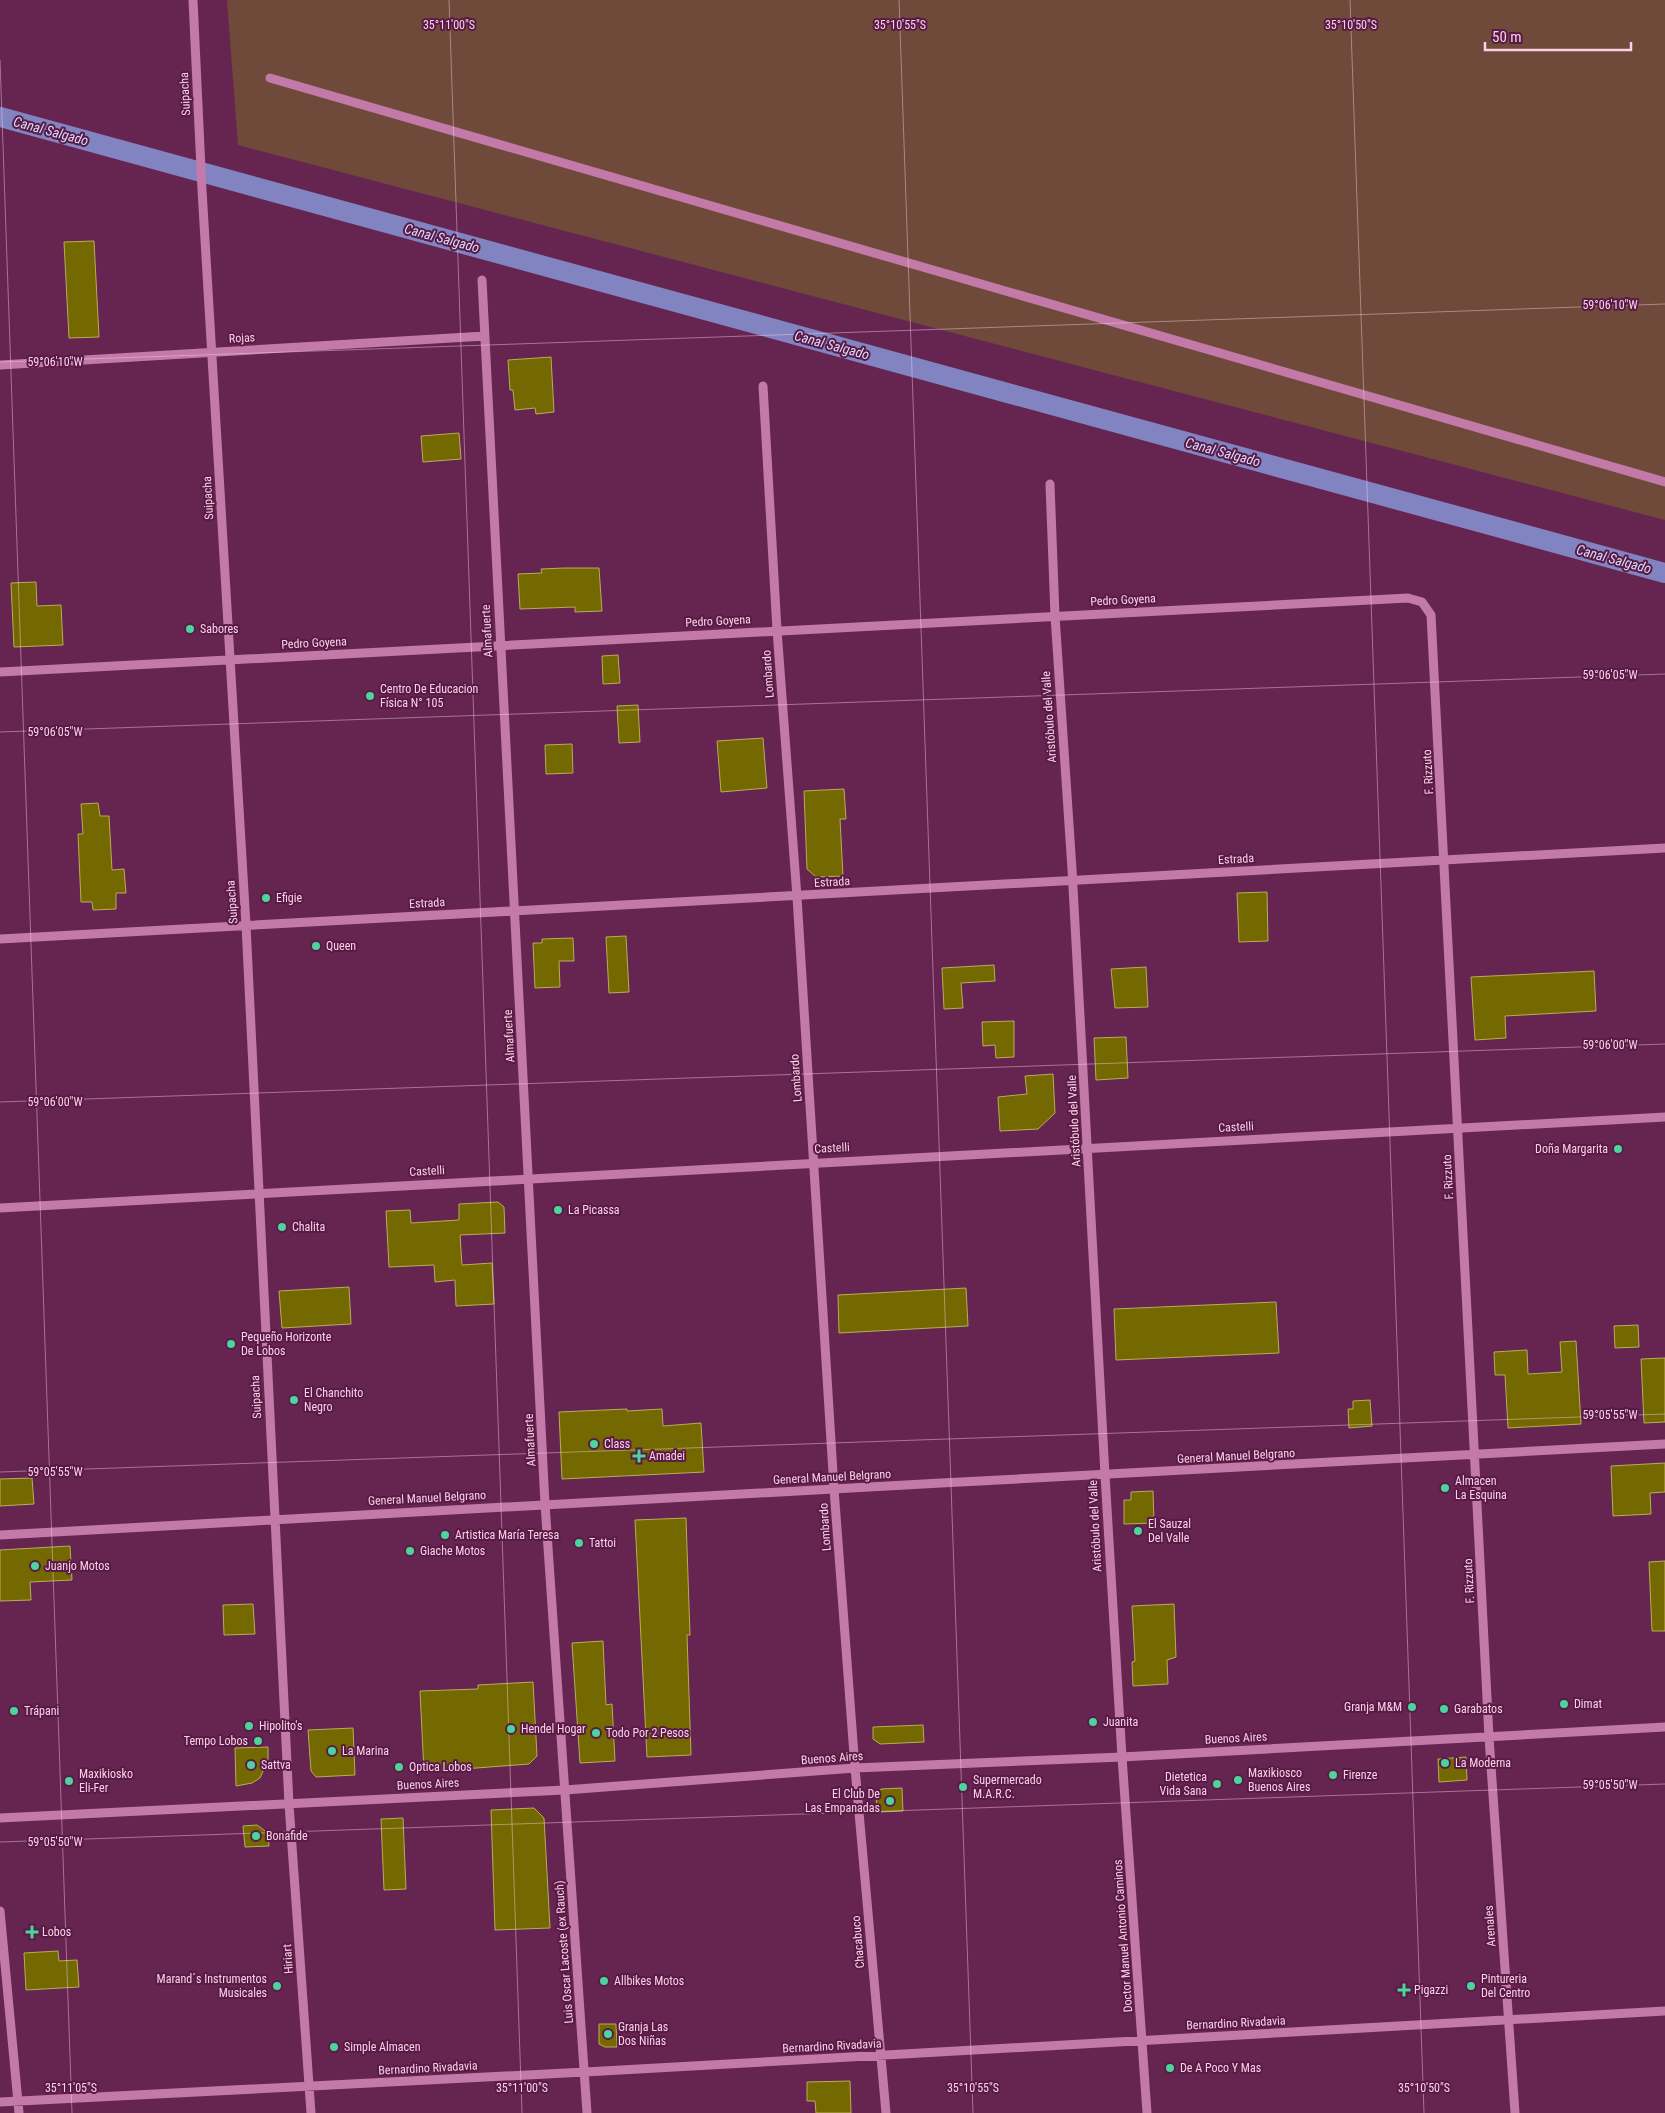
<svg xmlns="http://www.w3.org/2000/svg" width="1665" height="2113" font-family="'Roboto Condensed',sans-serif">
	<style>
		.green { fill: #6f493a }
		.lines { fill: none; stroke-linecap: round; stroke-linejoin: round }
		.canal { stroke: #8284c1; stroke-width: 20 }
		.building { fill: #746900; stroke: #b8ad58 }
		.minor { stroke: #c37aa8; stroke-width: 9 }
		.ticks { fill: none; stroke: #f9d1e8; stroke-width: 1; stroke-opacity: 0.45 }
		.poi-dot { fill: #4bd49b; stroke: #5a1a46; stroke-width: 2 }
		.labels { text-anchor: middle; stroke-width: 4; stroke-linejoin: round; paint-order: stroke }
		.street-label { font-size: 12px; fill: #f9d1e8; stroke: #5a1a46 }
		.poi-label { font-size: 12px; fill: #f9d1e8; stroke: #5a1a46; text-anchor: start }
		.water-label { font-size: 14px; font-style: italic; fill: #d8dbfe; stroke: #5a1a46 }
		.ticks-label { font-size: 12px; text-anchor: middle; fill: #f9d1e8; stroke: #5a1a46; stroke-width: 4; stroke-linejoin: round; paint-order: stroke }
	</style>
	<rect width="100%" height="100%" fill="#662551"/>
	<path class="green" d="M227,0H1665V520L238,145Z"/>
	<g class="lines">
		<path class="canal" d="M0,117L1665,573"/>
	</g>
	<path class="building" d="M94,241L99,337L69,338L64,242Z
		M551,357L554,412L536,414L535,408L515,410L513,390H510L508,360Z
		M459,433L461,459L423,462L421,436Z
		M564,568H599L602,611L575,612V607L520,609L518,574L542,573L541,569Z
		M36,582L37,606L61,605L63,645L14,647L11,583Z
		M618,655L620,683L603,684L602,656Z
		M638,705L640,742L619,743L617,706Z
		M763,738L767,788L721,792L717,741Z
		M572,744L573,773L546,774L545,745Z
		M844,789L846,819H840L843,876L816,877L807,869L804,791Z
		M98,803L100,816H109L112,870L124,869L126,893H116V909L93,910L92,902H81L78,834H83L81,804Z
		M1267,892L1268,941L1239,942L1237,893Z
		M626,936L629,992L609,993L606,937Z
		M573,938L574,961H559L560,987L535,988L533,943H542V939Z
		M994,965L995,981L961,983L963,1008L944,1009L942,968Z
		M1146,967L1148,1007L1115,1008L1111,969Z
		M1594,971L1596,1011L1505,1016L1506,1038L1475,1040L1471,977Z
		M1014,1021V1057L996,1058L995,1045L983,1046L982,1022Z
		M1126,1037L1128,1078L1096,1080L1094,1038Z
		M1053,1074L1055,1113L1038,1129L1000,1131L998,1097L1027,1094L1025,1076Z
		M498,1202L504,1207L505,1233L460,1235L462,1265L492,1263L494,1304L456,1306L455,1280L435,1282L434,1265L389,1267L386,1211L410,1210L411,1223L459,1220V1204Z
		M349,1287L351,1324L282,1328L279,1291Z
		M966,1288L968,1326L839,1333L838,1295Z
		M1276,1302L1279,1353L1116,1360L1114,1309Z
		M1638,1325L1639,1347L1615,1348L1614,1326Z
		M1576,1341L1581,1424L1508,1428L1505,1375H1495L1494,1352L1527,1350L1528,1374L1562,1372L1560,1342Z
		M1665,1358V1422L1644,1423L1641,1359Z
		M1370,1400L1372,1426L1349,1428L1348,1409H1353V1401Z
		M627,1409V1411L662,1409L663,1426L701,1423L704,1472L562,1479L559,1412Z
		M1665,1463V1492L1650,1493L1651,1514L1613,1516L1611,1466Z
		M32,1478L34,1504L0,1506V1479Z
		M1153,1491L1154,1523L1124,1524V1500H1131V1492Z
		M686,1518L690,1635H687L691,1755L647,1757L635,1520Z
		M70,1546L72,1580L30,1582L31,1600L0,1601V1550Z
		M1665,1561V1631H1652L1649,1562Z
		M253,1604L255,1634L224,1635L223,1605Z
		M1174,1604L1176,1657L1167,1660L1168,1684L1133,1686L1132,1662L1135,1661L1132,1606Z
		M603,1641L606,1705L612,1704L615,1761L580,1763L572,1643Z
		M533,1682L537,1756L529,1764L424,1772L420,1691L478,1689V1685Z
		M923,1725L924,1742L880,1744L873,1739V1727Z
		M353,1728L355,1775L316,1777L311,1771L308,1730Z
		M268,1747V1760L260,1778L252,1783L236,1786L235,1748Z
		M1466,1757L1467,1780L1439,1782L1438,1759Z
		M902,1788L903,1811L877,1812L876,1795L881,1789Z
		M534,1808L544,1818L550,1928L495,1930L491,1810Z
		M403,1818L406,1889L384,1890L381,1819Z
		M257,1825L268,1833L269,1846L245,1847L243,1826Z
		M58,1951L59,1961L77,1960L79,1987L26,1990L24,1953Z
		M599,2024H616L617,2047H605L599,2044Z
		M850,2081L851,2113H816L815,2101H807V2082Z"/>
	<g class="lines">
		<path class="minor" d="M193,0L202,190L246,925L289,1804L311,2113
			M270,78L1665,482
			M482,280L545,1504L587,2113
			M0,365L485,336
			M763,386L777,630L797,897L834,1489L855,1768L886,2113
			M1050,484L1055,616L1072,869L1105,1475L1122,1757L1147,2113
			M0,672L1408,598L1422,602L1431,615L1489,1737L1515,2113
			M0,939L1665,848
			M0,1208L1665,1117
			M0,1535C555,1501 1110,1476 1665,1444
			M0,1818L565,1790L855,1768L1122,1757L1665,1727
			M0,1911L19,2113
			M0,2102L585,2072L1665,2011"/>
	</g>
	<path class="ticks" d="M449,0L522,2113M899,0L973,2113M1350,0L1424,2113M0,60L72,2113M0,362L1665,304M0,732L1665,674M0,1102L1665,1044M0,1472L1665,1414M0,1842L1665,1784"/>
	<g class="poi-dot">
		<circle cx="190" cy="629" r="5"/>
		<circle cx="370" cy="696" r="5"/>
		<circle cx="266" cy="898" r="5"/>
		<circle cx="316" cy="946" r="5"/>
		<circle cx="1618" cy="1149" r="5"/>
		<circle cx="558" cy="1210" r="5"/>
		<circle cx="282" cy="1227" r="5"/>
		<circle cx="231" cy="1344" r="5"/>
		<circle cx="294" cy="1400" r="5"/>
		<circle cx="594" cy="1444" r="5"/>
		<path d="M636.5 1448.5h5v5h5v5h-5v5h-5v-5h-5v-5h5z"/>
		<circle cx="1445" cy="1488" r="5"/>
		<circle cx="1138" cy="1531" r="5"/>
		<circle cx="445" cy="1535" r="5"/>
		<circle cx="579" cy="1543" r="5"/>
		<circle cx="410" cy="1551" r="5"/>
		<circle cx="35" cy="1566" r="5"/>
		<circle cx="1564" cy="1704" r="5"/>
		<circle cx="1412" cy="1707" r="5"/>
		<circle cx="1444" cy="1709" r="5"/>
		<circle cx="14" cy="1711" r="5"/>
		<circle cx="1093" cy="1722" r="5"/>
		<circle cx="249" cy="1726" r="5"/>
		<circle cx="511" cy="1729" r="5"/>
		<circle cx="596" cy="1733" r="5"/>
		<circle cx="258" cy="1741" r="5"/>
		<circle cx="332" cy="1751" r="5"/>
		<circle cx="1445" cy="1763" r="5"/>
		<circle cx="251" cy="1765" r="5"/>
		<circle cx="399" cy="1767" r="5"/>
		<circle cx="1333" cy="1775" r="5"/>
		<circle cx="1238" cy="1780" r="5"/>
		<circle cx="69" cy="1781" r="5"/>
		<circle cx="1217" cy="1784" r="5"/>
		<circle cx="963" cy="1787" r="5"/>
		<circle cx="890" cy="1801" r="5"/>
		<circle cx="256" cy="1836" r="5"/>
		<path d="M29.5 1924.5h5v5h5v5h-5v5h-5v-5h-5v-5h5z"/>
		<circle cx="604" cy="1981" r="5"/>
		<circle cx="277" cy="1986" r="5"/>
		<circle cx="1471" cy="1986" r="5"/>
		<path d="M1401.5 1982.5h5v5h5v5h-5v5h-5v-5h-5v-5h5z"/>
		<circle cx="608" cy="2034" r="5"/>
		<circle cx="334" cy="2047" r="5"/>
		<circle cx="1170" cy="2068" r="5"/>
	</g>
	<g class="labels">
		<g class="street-label">
			<text transform="translate(185 94) rotate(-93)" y="4">Suipacha</text>
			<text transform="translate(242 338) rotate(-3)" y="4">Rojas</text>
			<text transform="translate(208 498) rotate(-93)" y="4">Suipacha</text>
			<text transform="translate(1123 600) rotate(-3)" y="4">Pedro Goyena</text>
			<text transform="translate(718 621) rotate(-3)" y="4">Pedro Goyena</text>
			<text transform="translate(487 631) rotate(-93)" y="4">Almafuerte</text>
			<text transform="translate(314 643) rotate(-3)" y="4">Pedro Goyena</text>
			<text transform="translate(768 674) rotate(-94)" y="4">Lombardo</text>
			<text transform="translate(1049 717) rotate(-94)" y="4">Aristóbulo del Valle</text>
			<text transform="translate(1428 772) rotate(-93)" y="4">F. Rizzuto</text>
			<text transform="translate(1236 859) rotate(-3)" y="4">Estrada</text>
			<text transform="translate(832 882) rotate(-3)" y="4">Estrada</text>
			<text transform="translate(232 902) rotate(-94)" y="4">Suipacha</text>
			<text transform="translate(427 903) rotate(-3)" y="4">Estrada</text>
			<text transform="translate(509 1036) rotate(-93)" y="4">Almafuerte</text>
			<text transform="translate(796 1078) rotate(-94)" y="4">Lombardo</text>
			<text transform="translate(1074 1121) rotate(-93)" y="4">Aristóbulo del Valle</text>
			<text transform="translate(1236 1127) rotate(-3)" y="4">Castelli</text>
			<text transform="translate(832 1148) rotate(-3)" y="4">Castelli</text>
			<text transform="translate(427 1171) rotate(-3)" y="4">Castelli</text>
			<text transform="translate(1448 1177) rotate(-93)" y="4">F. Rizzuto</text>
			<text transform="translate(256 1397) rotate(-93)" y="4">Suipacha</text>
			<text transform="translate(530 1440) rotate(-93)" y="4">Almafuerte</text>
			<text transform="translate(1236 1456) rotate(-3)" y="4">General Manuel Belgrano</text>
			<text transform="translate(832 1477) rotate(-3)" y="4">General Manuel Belgrano</text>
			<text transform="translate(427 1498) rotate(-3)" y="4">General Manuel Belgrano</text>
			<text transform="translate(1095 1526) rotate(-93)" y="4">Aristóbulo del Valle</text>
			<text transform="translate(825 1527) rotate(-94)" y="4">Lombardo</text>
			<text transform="translate(1469 1581) rotate(-93)" y="4">F. Rizzuto</text>
			<text transform="translate(1236 1738) rotate(-3)" y="4">Buenos Aires</text>
			<text transform="translate(832 1758) rotate(-4)" y="4">Buenos Aires</text>
			<text transform="translate(428 1784) rotate(-3)" y="4">Buenos Aires</text>
			<text transform="translate(1490 1926) rotate(-94)" y="4">Arenales</text>
			<text transform="translate(1123 1936) rotate(-94)" y="4">Doctor Manuel Antonio Caminos</text>
			<text transform="translate(858 1942) rotate(-95)" y="4">Chacabuco</text>
			<text transform="translate(564 1952) rotate(-94)" y="4">Luis Oscar Lacoste (ex Rauch)</text>
			<text transform="translate(288 1959) rotate(-94)" y="4">Hiriart</text>
			<text transform="translate(1236 2023) rotate(-3)" y="4">Bernardino Rivadavia</text>
			<text transform="translate(832 2046) rotate(-3)" y="4">Bernardino Rivadavia</text>
			<text transform="translate(428 2068) rotate(-3)" y="4">Bernardino Rivadavia</text>
		</g>
		<g class="poi-label">
			<text x="200" y="633">Sabores</text>
			<text x="380" y="693">Centro De Educacion<tspan x="380" dy="14">Física N° 105</tspan></text>
			<text x="276" y="902">Efigie</text>
			<text x="326" y="950">Queen</text>
			<text x="1608" y="1153" text-anchor="end">Doña Margarita</text>
			<text x="568" y="1214">La Picassa</text>
			<text x="292" y="1231">Chalita</text>
			<text x="241" y="1341">Pequeño Horizonte<tspan x="241" dy="14">De Lobos</tspan></text>
			<text x="304" y="1397">El Chanchito<tspan x="304" dy="14">Negro</tspan></text>
			<text x="604" y="1448">Class</text>
			<text x="649" y="1460">Amadei</text>
			<text x="1455" y="1485">Almacen<tspan x="1455" dy="14">La Esquina</tspan></text>
			<text x="1148" y="1528">El Sauzal<tspan x="1148" dy="14">Del Valle</tspan></text>
			<text x="455" y="1539">Artistica María Teresa</text>
			<text x="589" y="1547">Tattoi</text>
			<text x="420" y="1555">Giache Motos</text>
			<text x="45" y="1570">Juanjo Motos</text>
			<text x="1574" y="1708">Dimat</text>
			<text x="1402" y="1711" text-anchor="end">Granja M&amp;M</text>
			<text x="1454" y="1713">Garabatos</text>
			<text x="24" y="1715">Trápani</text>
			<text x="1103" y="1726">Juanita</text>
			<text x="259" y="1730">Hipolito's</text>
			<text x="521" y="1733">Hendel Hogar</text>
			<text x="606" y="1737">Todo Por 2 Pesos</text>
			<text x="248" y="1745" text-anchor="end">Tempo Lobos</text>
			<text x="342" y="1755">La Marina</text>
			<text x="1455" y="1767">La Moderna</text>
			<text x="261" y="1769">Sattva</text>
			<text x="409" y="1771">Optica Lobos</text>
			<text x="1248" y="1777">Maxikiosco<tspan x="1248" dy="14">Buenos Aires</tspan></text>
			<text x="79" y="1778">Maxikiosko<tspan x="79" dy="14">Eli-Fer</tspan></text>
			<text x="1343" y="1779">Firenze</text>
			<text x="1207" y="1781" text-anchor="end">Dietetica<tspan x="1207" dy="14">Vida Sana</tspan></text>
			<text x="973" y="1784">Supermercado<tspan x="973" dy="14">M.A.R.C.</tspan></text>
			<text x="880" y="1798" text-anchor="end">El Club De<tspan x="880" dy="14">Las Empanadas</tspan></text>
			<text x="266" y="1840">Bonafide</text>
			<text x="42" y="1936">Lobos</text>
			<text x="267" y="1983" text-anchor="end">Marand´s Instrumentos<tspan x="267" dy="14">Musicales</tspan></text>
			<text x="1481" y="1983">Pintureria<tspan x="1481" dy="14">Del Centro</tspan></text>
			<text x="614" y="1985">Allbikes Motos</text>
			<text x="1414" y="1994">Pigazzi</text>
			<text x="618" y="2031">Granja Las<tspan x="618" dy="14">Dos Niñas</tspan></text>
			<text x="344" y="2051">Simple Almacen</text>
			<text x="1180" y="2072">De A Poco Y Mas</text>
		</g>
		<g class="water-label">
			<text transform="translate(51 131) rotate(15)" y="5">Canal Salgado</text>
			<text transform="translate(442 238) rotate(15)" y="5">Canal Salgado</text>
			<text transform="translate(832 345) rotate(15)" y="5">Canal Salgado</text>
			<text transform="translate(1223 452) rotate(15)" y="5">Canal Salgado</text>
			<text transform="translate(1614 559) rotate(15)" y="5">Canal Salgado</text>
		</g>
	</g>
	<g class="ticks-label">
		<text x="449" y="29">35°11'00"S</text>
		<text x="900" y="29">35°10'55"S</text>
		<text x="1351" y="29">35°10'50"S</text>
		<text x="1610" y="309">59°06'10"W</text>
		<text x="55" y="366">59°06'10"W</text>
		<text x="1610" y="679">59°06'05"W</text>
		<text x="55" y="736">59°06'05"W</text>
		<text x="1610" y="1049">59°06'00"W</text>
		<text x="55" y="1106">59°06'00"W</text>
		<text x="1610" y="1419">59°05'55"W</text>
		<text x="55" y="1476">59°05'55"W</text>
		<text x="1610" y="1789">59°05'50"W</text>
		<text x="55" y="1846">59°05'50"W</text>
		<text x="71" y="2092">35°11'05"S</text>
		<text x="522" y="2092">35°11'00"S</text>
		<text x="973" y="2092">35°10'55"S</text>
		<text x="1424" y="2092">35°10'50"S</text>
	</g>
	<path d="M1485 42v8h146v-8" fill="none" stroke="#f9d1e8" stroke-width="2.5"/>
	<text x="1492" y="42" font-size="15" fill="#f9d1e8" stroke="#5a1a46" stroke-width="4" paint-order="stroke">50 m</text>
</svg>
